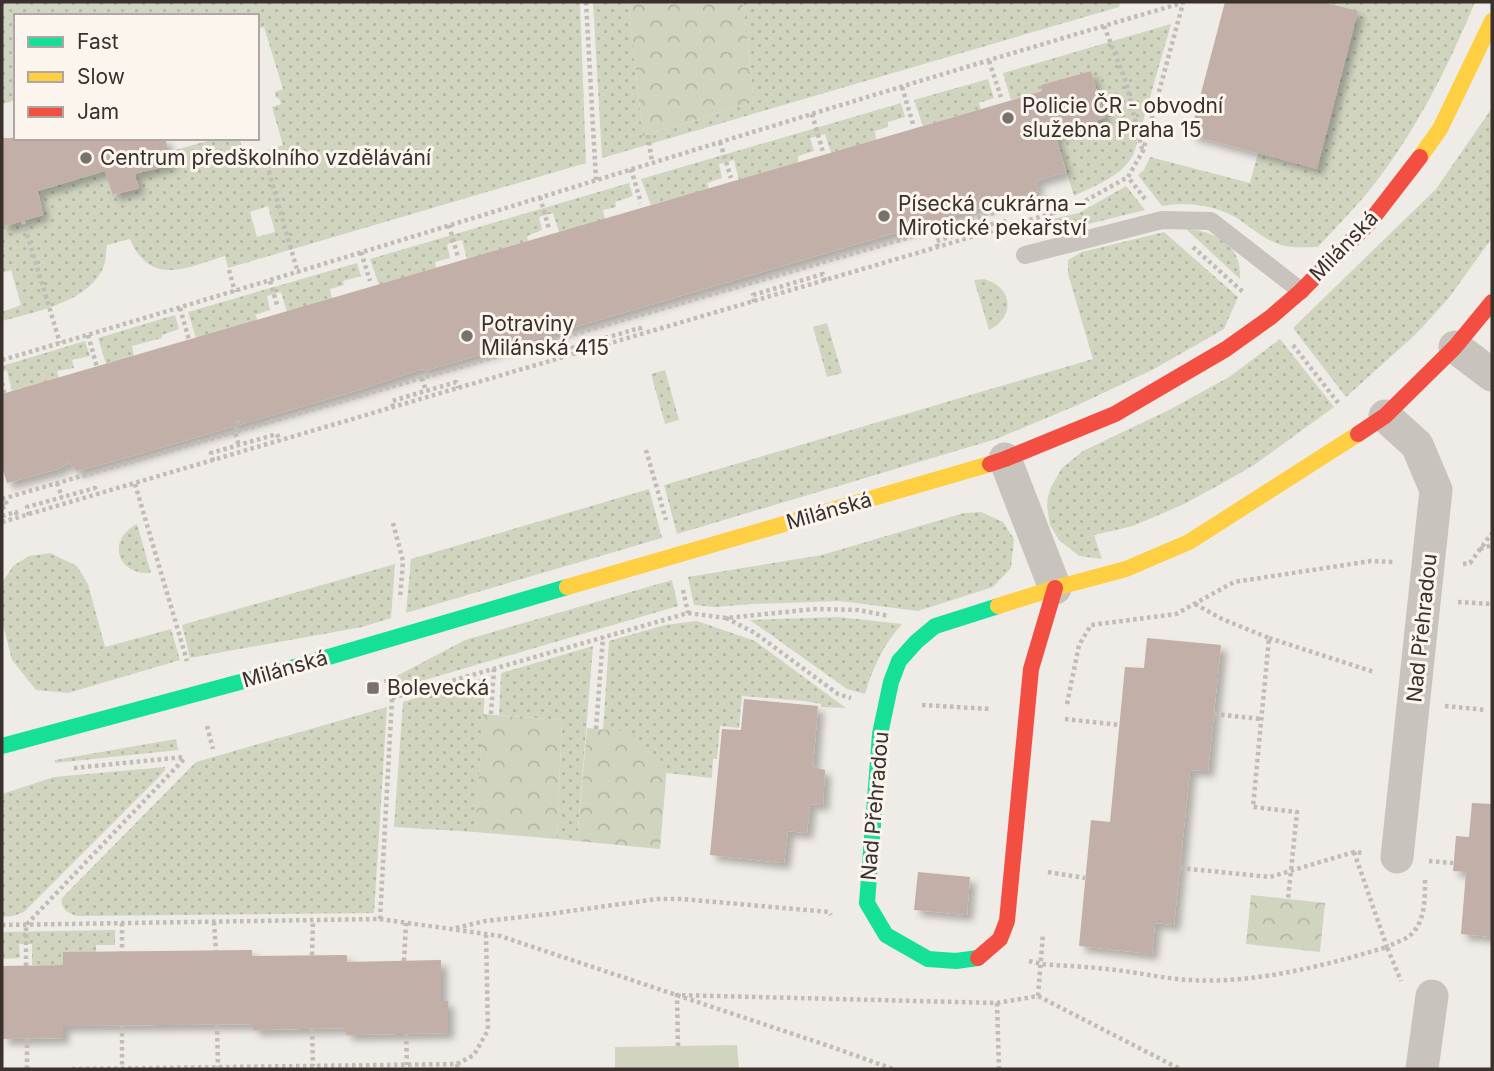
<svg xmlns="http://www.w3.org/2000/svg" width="1494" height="1071" font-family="Inter,sans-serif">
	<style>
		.grass { fill: url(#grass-dots); fill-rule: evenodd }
		.forest { fill: url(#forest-crowns) }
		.pitch { fill: #d1d5c0 }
		.building { fill: #c2afa8; filter: url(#shadow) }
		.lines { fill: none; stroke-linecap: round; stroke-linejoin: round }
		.path { stroke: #c2bbb6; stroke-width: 4.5; stroke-dasharray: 3.5 3.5; stroke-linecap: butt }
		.lane { stroke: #c9c3be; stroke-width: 18 }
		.street { stroke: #c9c3be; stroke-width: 33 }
		.fast { stroke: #16e098; stroke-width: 16 }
		.slow { stroke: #ffcf43; stroke-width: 16 }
		.jam { stroke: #f24e42; stroke-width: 16 }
		.poi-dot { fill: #79716d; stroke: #fbf5ee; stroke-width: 2.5 }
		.labels { text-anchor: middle; stroke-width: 6; stroke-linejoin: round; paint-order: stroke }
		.poi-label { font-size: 21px; fill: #3a302c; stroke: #fbf5ee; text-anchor: start }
		.street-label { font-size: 21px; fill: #3a302c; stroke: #fbf5ee }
	</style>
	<defs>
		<pattern id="grass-dots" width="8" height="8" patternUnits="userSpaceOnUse" patternTransform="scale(1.75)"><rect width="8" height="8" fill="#d1d5c0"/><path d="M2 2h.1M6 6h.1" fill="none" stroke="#b4b7a5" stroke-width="1.8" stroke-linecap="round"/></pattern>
		<pattern id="forest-crowns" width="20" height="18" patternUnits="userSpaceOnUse" patternTransform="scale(1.75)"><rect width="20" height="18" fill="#d1d5c0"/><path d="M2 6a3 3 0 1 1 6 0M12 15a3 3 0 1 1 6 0" fill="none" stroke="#b4b7a5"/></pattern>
		<filter id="shadow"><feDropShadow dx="6" dy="6" stdDeviation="3.5" flood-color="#0004"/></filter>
	</defs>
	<rect width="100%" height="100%" fill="#efebe6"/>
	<path class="grass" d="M2,2H580L586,163L228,268L225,256C186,268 150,287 130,239L107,245C106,251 106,257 105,262C95,301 35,312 2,321V312L21,305L11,270L2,273V218L5,226L43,215L38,191L105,171L114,195L138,189L135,174L172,165L168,152L218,138H239L245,157L283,145L272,107L281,104L279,98H276L275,92L283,89L264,27L257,29V16H16V100L2,104ZM268,206L275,232L257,237L250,212Z
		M593,2H628L643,136L754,102L743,2H1120L1119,7L602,158Z
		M1328,2H1475C1449,65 1418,127 1376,182C1358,205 1337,226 1318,247C1307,247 1295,248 1285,246C1267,242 1252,228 1237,218C1215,205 1186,201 1162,206L1138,175L1144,170L1150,157L1250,183L1258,153L1357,11L1328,3Z
		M1171,24L1134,153C1123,176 1096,185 1074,196L1055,133L1098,122V120L1105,118L1091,71L1042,85V91L1011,100L1003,73Z
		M988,79L994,98L979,103L981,109L923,126L914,100Z
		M901,103L905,117L888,122V127L875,131L876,140L831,153L825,134L810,138L814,151L798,156V163L739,180L734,160L719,164L722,178L707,183L709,189L651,205L641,179Z
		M1492,108V238L1448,299L1416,334L1346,397L1293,328L1436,189Z
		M629,183L633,196L615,202L616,207L603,210L605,219L559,232L553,213L539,217L542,230L527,236L528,241L467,259L462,240L447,244L450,258L435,262L436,268L379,285L370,259Z
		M1126,186L1145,210L1076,227L1062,228L1053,219L1079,213Z
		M1186,229C1206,230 1232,239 1238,261C1240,266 1240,273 1240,279Z
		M1164,232L1238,297L1224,329L1154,369L1080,404L996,439L677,534L664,485L1093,359L1068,274V260L1082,252Z
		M357,263L361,276L343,281L344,285L330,289L332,299L287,312L281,292L267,296L270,310L255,315L258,320L196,338L188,312Z
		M984,279C1013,287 1016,316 989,330L974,280Z
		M175,315L179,329L162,335V338L132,346L134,356L106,364L98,338Z
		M827,323L842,373L827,377L813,327Z
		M1280,339L1334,407L1254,465L1221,484L1182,505L1133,526L1094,535L1102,559L1079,556L1059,540L1050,525L1047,506L1048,497L1051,487L1062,468L1083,451L1171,409L1229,377Z
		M85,341L90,356L72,360L74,368L57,371L59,378L12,391L7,371L2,372V366Z
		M665,370L679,420L665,424L651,374Z
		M649,489L662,538L406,613L411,559Z
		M981,512L1003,522L1014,539L1011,568L993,587L918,611L840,601L752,604L715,607L694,605L688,577L822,555L964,513Z
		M137,524L151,573C117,575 106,540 137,524Z
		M50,553L77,566L88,584L105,647L171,629L180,660L68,693L36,690L12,660L2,621V583L13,566L29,556Z
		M395,564L391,618L362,627L190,658L182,625Z
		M672,580L678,606L394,689L391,679L465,640Z
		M838,617L902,624C884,644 872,669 865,694L847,689L750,620Z
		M697,621L755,641L846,708L821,707V704L804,701L742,696L739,728L720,726L717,759H713L712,778L667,773L603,730L609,641L665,625Z
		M593,646L577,841L557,839L562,720L499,715L501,673Z
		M486,677L475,832L394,827L403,702Z
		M387,707L374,913L77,916C68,913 60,909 62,898L196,762Z
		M176,739L178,750L55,763V760Z
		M165,767V770L158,778L24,912L13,916L2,917V794L54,777Z
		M115,930V945H96V952L63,953V965H32V944H19L20,958L2,959V932Z"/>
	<path class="forest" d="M628,2H743L754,102L643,136Z
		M483,714L562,720L557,839L475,832Z
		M587,728L631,732L667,766L660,849L577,841Z
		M1251,895L1325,903L1320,952L1246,944Z"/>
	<path class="pitch" d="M737,1045L739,1069H615V1047Z"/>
	<path class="building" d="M1225,2H1323L1358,11L1317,169L1190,135Z
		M1091,71L1105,118L1098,120V122L1055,134L1066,172L1036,181L1038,191L459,361L424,371L422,369L359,390L133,456L77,471L69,463L58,469L7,483L2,467V394L1002,103L1042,91L1041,85Z
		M2,138H165L172,164L135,174L139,188L113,195L105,171L38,191L43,215L2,227Z
		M1147,638L1221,645L1208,771L1190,770L1174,925L1155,923L1152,954L1079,946L1091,820L1110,822L1125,667L1144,668Z
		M744,699L818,706L813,767L825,770L823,805L810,804L807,833L788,831L784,863L710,855L722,729L741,730Z
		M1472,803L1492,804V937L1461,934L1466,872L1453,871L1456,836L1469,837Z
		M918,872L970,877L967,915L914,910Z
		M252,950V956L347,955V962L441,960V1001H448V1033L346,1035V1028L253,1030V1024L63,1026V1038L2,1039V966L63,965V952Z"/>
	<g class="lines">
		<path class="path" d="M586,2L596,180
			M1104,26L1126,82L1142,149
			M989,61L1001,97
			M902,87L913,124
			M812,114L823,152
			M648,135L652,162
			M720,142L731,178
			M263,151L298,273
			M631,169L641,203
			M540,197L549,229
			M1145,199L1128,177L1143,151L1183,3
			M23,221L60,343
			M449,225L458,257
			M938,247L936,241L996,223L1004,221L1007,228
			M1193,247L1244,293
			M361,252L370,281
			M229,270L235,292
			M270,281L278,308
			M754,302L753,295L823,274L825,281
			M180,308L189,340
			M88,335L97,367
			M1293,345L1339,404
			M574,355L572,348L577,346L640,328L641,334
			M2,360C396,245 788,118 1182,3
			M422,378L426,391
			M2,383L4,393
			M393,407L392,401L456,382L458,388
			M238,420L235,432L239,446
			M646,450L666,520
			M213,461L211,453L277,434L280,441
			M57,483L62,497
			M135,484L187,661
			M2,499L1049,197L1053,213L1085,201L1128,177
			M2,508L7,506L5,498
			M29,515L27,507L95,488L98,494
			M2,516L16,512L17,518
			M2,522L1053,213
			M393,523L403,561L400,599
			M1480,549L1492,545
			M1463,564L1470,563L1492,533
			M683,590L688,613
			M1458,602L1492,604
			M1195,604L1222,619L1269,638L1253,807L1297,812L1288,899
			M726,618L755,633L838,694L851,698
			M1269,638L1374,672
			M392,698L688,613L726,618L815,609L858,610L889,616
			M1067,704L1079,645L1091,625L1176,614L1234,582L1371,561L1394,562
			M922,705L991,709
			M1445,706L1486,710
			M491,714L494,669
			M1214,714L1261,719
			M1065,719L1120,725
			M207,726L213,749
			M596,729L603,637
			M74,768L184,757
			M1354,852L1387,947C1394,943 1402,941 1408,937C1426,924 1425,897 1425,877
			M1429,861L1453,863
			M1180,868L1270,877L1354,852L1364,853
			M1048,872L1085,878
			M380,919L392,698L385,677
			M214,922L216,951
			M122,923V952
			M2,925L380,919L500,936L832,1047L893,1069
			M456,928L485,921L549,914L657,899H682L829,912L831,915
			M312,955L313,920
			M404,961L406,923
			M1029,961L1041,964C1066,966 1091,967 1116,970C1141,973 1166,979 1191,980C1255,984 1327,965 1387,947L1401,981
			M26,966V925L186,757
			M1038,996L1043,934
			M997,1003L999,1069
			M217,1024L218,1067
			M122,1026V1069
			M312,1029L313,1066
			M406,1034L407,1065
			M678,1046L677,995L997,1003L1038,996L1180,1069
			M457,1064L474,1055L488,1030L486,935
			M27,1069V1039
			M72,1069L457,1064L458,1069"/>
		<path class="lane" d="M1025,255L1162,220L1211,221L1301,291"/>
		<path class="street" d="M1455,347L1492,375
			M1385,416L1417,445L1436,490L1397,857
			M1005,459L1055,588
			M1422,1069L1432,996"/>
		<path class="fast" d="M2,746L274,673L567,587
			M978,958L956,961L928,959L886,935L867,903L880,734L891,682L899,661L916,642L935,626L998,606"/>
		<path class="slow" d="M1420,157L1440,129L1492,21
			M567,587L990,464
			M998,606L1055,588L1126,569L1189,542L1358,434"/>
		<path class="jam" d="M1358,434L1385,416L1455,347L1492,302
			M990,464L1005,459L1115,414L1226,349L1271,317L1301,291L1369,223L1420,157
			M978,958L1000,939L1007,921L1031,669L1055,588"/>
	</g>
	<g class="poi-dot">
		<circle cx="1008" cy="118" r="7"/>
		<circle cx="86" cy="158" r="7"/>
		<circle cx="884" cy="216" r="7"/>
		<circle cx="467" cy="336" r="7"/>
		<rect x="366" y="681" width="14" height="14" rx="3.5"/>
	</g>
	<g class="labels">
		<g class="poi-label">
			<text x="1022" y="113">Policie ČR - obvodní<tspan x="1022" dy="24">služebna Praha 15</tspan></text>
			<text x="100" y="165">Centrum předškolního vzdělávání</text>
			<text x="898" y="211">Písecká cukrárna –<tspan x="898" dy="24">Mirotické pekařství</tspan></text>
			<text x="481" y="331">Potraviny<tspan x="481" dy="24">Milánská 415</tspan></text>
			<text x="387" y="695">Bolevecká</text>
		</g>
		<g class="street-label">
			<text transform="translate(1344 246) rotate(-46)" y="7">Milánská</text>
			<text transform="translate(829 511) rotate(-16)" y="7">Milánská</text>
			<text transform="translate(1422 628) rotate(-84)" y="7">Nad Přehradou</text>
			<text transform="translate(285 669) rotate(-16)" y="7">Milánská</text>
			<text transform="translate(875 806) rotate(-85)" y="7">Nad Přehradou</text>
		</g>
	</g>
	<rect width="1494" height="1071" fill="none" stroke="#3a302c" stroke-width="7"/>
	<rect x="14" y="14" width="245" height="126" fill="#fbf5ee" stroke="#aea6a0" stroke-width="2"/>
	<rect x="28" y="37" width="35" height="10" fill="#16e098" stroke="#aea6a0" stroke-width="2"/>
	<text x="77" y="49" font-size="21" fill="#3a302c">Fast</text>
	<rect x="28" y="72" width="35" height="10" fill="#ffcf43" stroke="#aea6a0" stroke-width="2"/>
	<text x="77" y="84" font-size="21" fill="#3a302c">Slow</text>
	<rect x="28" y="107" width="35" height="10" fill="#f24e42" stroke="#aea6a0" stroke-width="2"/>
	<text x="77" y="119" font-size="21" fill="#3a302c">Jam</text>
</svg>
